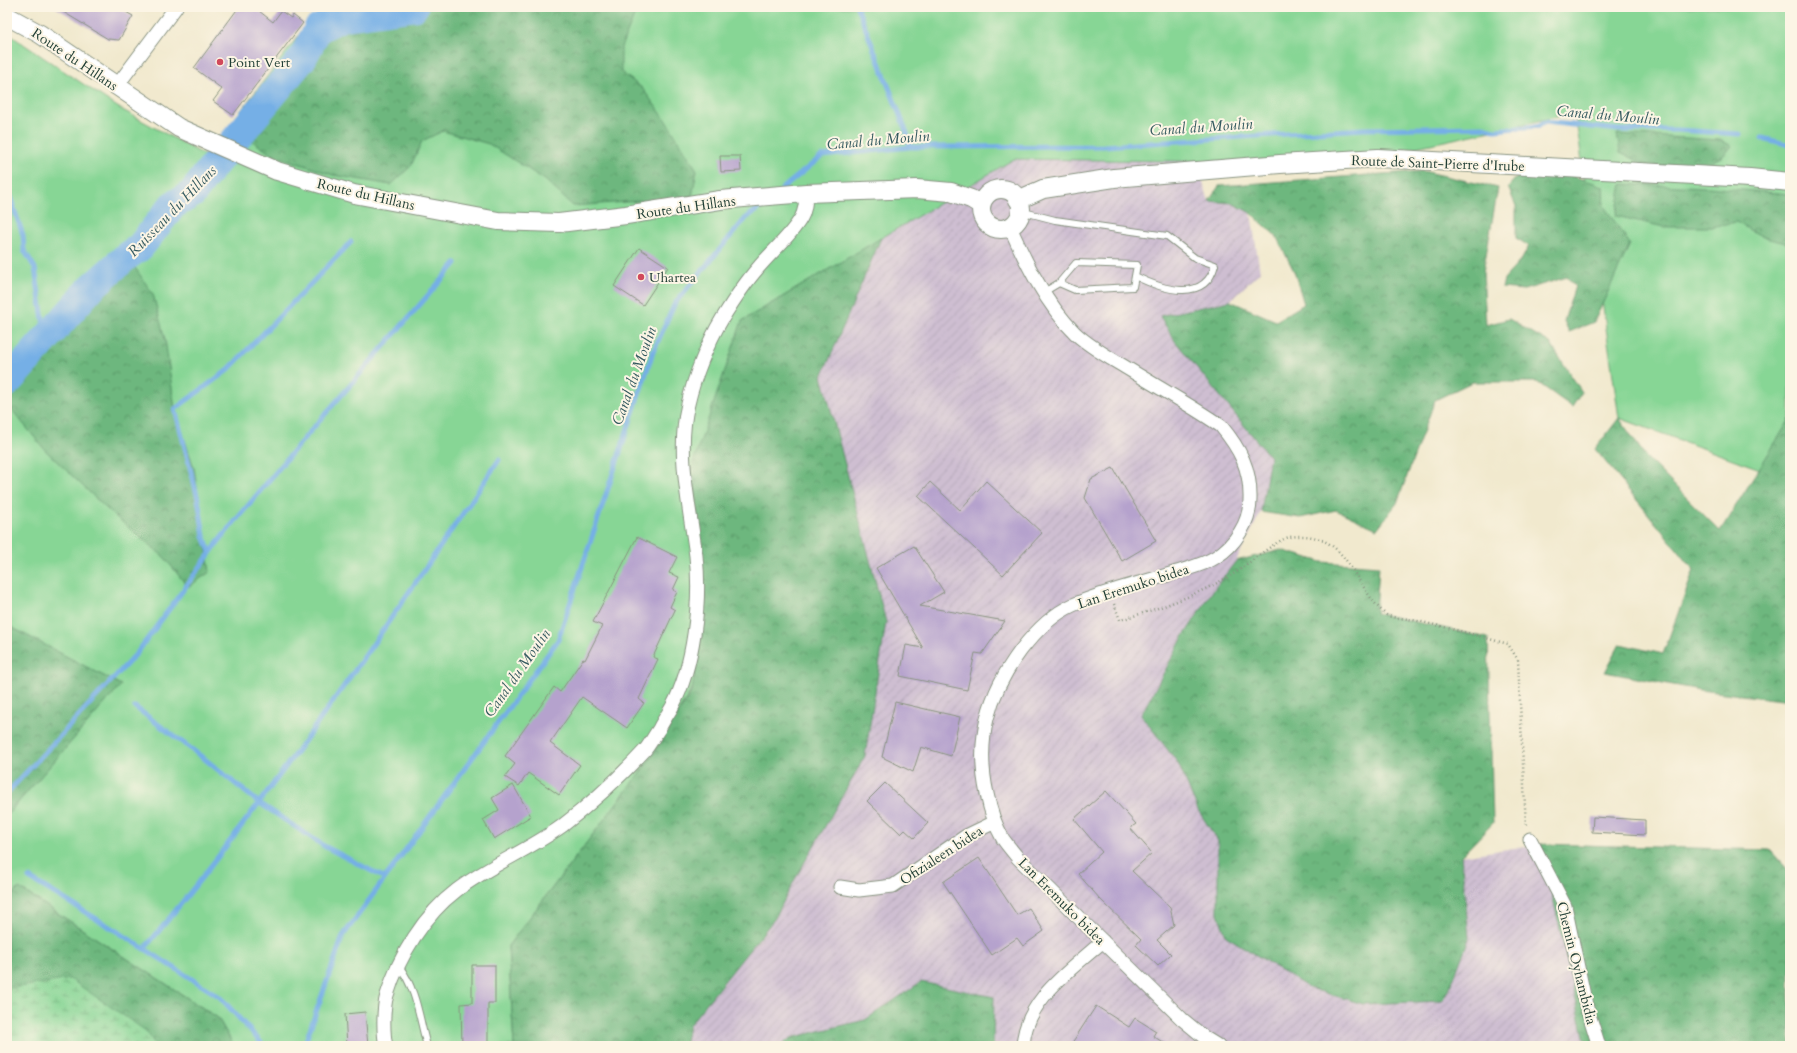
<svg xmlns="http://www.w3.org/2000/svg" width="1797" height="1053" font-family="Cardo,serif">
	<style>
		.industrial { fill: url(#industrial-furrows) }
		.green { fill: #87d695; stroke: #538a64 }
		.forest { fill: url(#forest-crowns); stroke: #467a59 }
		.wetland { fill: url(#wetland-marsh); stroke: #538a64 }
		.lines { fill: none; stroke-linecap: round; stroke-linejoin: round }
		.stream { stroke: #75afe6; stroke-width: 5 }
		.river { stroke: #75afe6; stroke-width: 29 }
		.building { fill: #b5a2cd }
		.lane-casing { stroke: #889381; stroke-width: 8 }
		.street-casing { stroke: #889381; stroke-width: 15 }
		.secondary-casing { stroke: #889381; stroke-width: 20 }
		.path { stroke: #889381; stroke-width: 2.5; stroke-dasharray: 1 3; stroke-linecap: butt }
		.lane { stroke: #fff; stroke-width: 6 }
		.street { stroke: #fff; stroke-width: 13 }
		.secondary { stroke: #fff; stroke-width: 18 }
		.poi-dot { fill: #d1495b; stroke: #fcf5e5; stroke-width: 1.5 }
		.labels { text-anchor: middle; stroke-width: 4; stroke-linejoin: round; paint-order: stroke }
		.street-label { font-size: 14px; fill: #1f3d34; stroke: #fcf5e5 }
		.poi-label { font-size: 14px; fill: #1f3d34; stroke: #fcf5e5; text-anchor: start }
		.water-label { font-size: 15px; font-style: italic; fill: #345a60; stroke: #fcf5e5 }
	</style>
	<defs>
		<pattern id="industrial-furrows" width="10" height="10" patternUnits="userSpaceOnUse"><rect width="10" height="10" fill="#cebed1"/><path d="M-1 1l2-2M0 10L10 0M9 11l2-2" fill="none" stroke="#b0a4b4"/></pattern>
		<pattern id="forest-crowns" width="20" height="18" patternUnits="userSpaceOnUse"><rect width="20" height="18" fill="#6db77e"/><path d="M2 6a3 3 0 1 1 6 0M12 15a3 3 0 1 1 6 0" fill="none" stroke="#599668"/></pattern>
		<pattern id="wetland-marsh" width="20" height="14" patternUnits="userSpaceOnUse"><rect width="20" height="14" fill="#87d695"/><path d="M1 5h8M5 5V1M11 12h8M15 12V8" fill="none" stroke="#6eaf7a"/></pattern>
	</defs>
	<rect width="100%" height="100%" fill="#fcf5e5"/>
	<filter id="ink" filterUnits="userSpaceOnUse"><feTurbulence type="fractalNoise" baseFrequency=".025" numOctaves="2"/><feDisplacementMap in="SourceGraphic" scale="8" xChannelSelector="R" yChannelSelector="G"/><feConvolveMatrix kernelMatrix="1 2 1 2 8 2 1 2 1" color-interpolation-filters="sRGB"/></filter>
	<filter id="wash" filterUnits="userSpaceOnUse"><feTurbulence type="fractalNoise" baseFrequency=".012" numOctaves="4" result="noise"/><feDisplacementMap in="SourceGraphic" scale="16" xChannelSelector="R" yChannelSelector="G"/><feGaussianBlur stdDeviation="0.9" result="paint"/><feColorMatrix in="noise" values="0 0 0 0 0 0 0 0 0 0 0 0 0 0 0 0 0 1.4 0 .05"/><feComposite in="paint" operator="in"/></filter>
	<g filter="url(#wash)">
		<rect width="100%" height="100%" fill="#f1e9ce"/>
		<path class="industrial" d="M1014,159L1196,161L1209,201L1232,203L1251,213L1260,272L1230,301L1160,316L1175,341L1270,457L1261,512L1236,561L1212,592L1182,639L1141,715L1178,763L1198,810L1218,841V913L1469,938L1461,856L1541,844L1584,1036L1589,1046H993L994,997L921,982L865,1020L791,1038L780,1046H685L689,1025L775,918L794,881L886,622L822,376L881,238Z"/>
		<path class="green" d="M341,7H1790V419L1760,469L1619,418L1575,113L1342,163L1014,159L742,321L701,543L705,606L693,687L648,762L508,946L514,1046H234L218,1018L19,888L7,901V815L120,685L7,625V33L119,108L206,156L309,22Z"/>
		<path class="forest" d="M424,7H638L621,47V72L642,88L663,116L697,170L692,197L573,206L545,180L489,144L443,131L422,141L411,166L391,185L333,175L271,154L241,133L334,21L362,14Z
			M668,7H705L685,10Z
			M1617,134L1720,140L1732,146L1723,156L1699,168L1647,165L1620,153Z
			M1423,171L1498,188L1483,272L1486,325L1509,319L1550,343L1582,392L1572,407L1537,382H1472L1435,400L1397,503L1377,529L1336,510L1300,518L1261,512L1270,457L1175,341L1160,316L1230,301L1276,321L1304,304L1294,271L1276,236L1251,213L1232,203L1209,201L1219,186Z
			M1538,175H1570L1603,186L1604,206L1630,244L1594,322L1569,332L1564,321L1575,286L1567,277L1524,290L1502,288L1504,279L1522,259L1529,246L1516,238V206L1508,187L1516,178Z
			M1622,184L1707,187L1790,194V244L1765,238L1736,222L1711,227H1664L1616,216Z
			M881,238L822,376L886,622L865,756L794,881L775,918L689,1025L685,1046H514L508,946L648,762L692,691L705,603L693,463L742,321Z
			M127,256L153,294L165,339L175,409L194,468L210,572L188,587L164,557L108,510L45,450L7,404V383L92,287Z
			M1619,418L1646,457L1720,531L1790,419V701L1700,690L1605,672L1620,644L1663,654L1694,570L1595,449Z
			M1281,550L1322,562L1379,566L1376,613L1488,638L1493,823L1461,856L1469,938L1454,978L1442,1001L1363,1004L1309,988L1226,936L1218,913V841L1198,810L1178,763L1141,715L1182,639L1212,592L1236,561Z
			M7,625L121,685L7,815Z
			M1541,844L1770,850L1790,872V1046H1589L1584,1036Z
			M19,888L218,1018L234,1046H7V901Z
			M921,982L994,997L993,1046H780L791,1038L865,1020Z"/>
		<path class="wetland" d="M70,979L146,1031L156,1046H7V989Z"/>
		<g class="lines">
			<path class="stream" d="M857,7L907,133L910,147
				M1762,138L1790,145
				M7,188L23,235L24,250L35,268L46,339
				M782,189L822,156L910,147L1104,146L1363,129L1483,127L1495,130L1538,126L1545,122L1619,130H1678L1740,134
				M210,552L204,536L198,499L175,409L228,370L351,242
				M135,707L206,760L258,802L324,846L385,878
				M7,793L137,653L222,537L295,449L456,263
				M29,878L123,935L220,997L264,1046
				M144,949C273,794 386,627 499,460
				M304,1046L343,936L558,640L653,352L675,303L745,219L767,202"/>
			<path class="river" d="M7,383L92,287L127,256L140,247L173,205L192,194L210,170L302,59L318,29L342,17L414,7"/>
		</g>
		<g id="blocks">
			<path class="building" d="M55,7H117L133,16L119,40L108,39Z
				M239,7H254L273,22L281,11L291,18L293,15L303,23L233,115L213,101L222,89L194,68Z
				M720,156H740L741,171L721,172Z
				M639,248L668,267L643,305L614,286Z
				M1113,468L1156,541L1122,561L1085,498L1091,479Z
				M986,481L1042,533L1003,575L918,496L930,482L960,510Z
				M637,537L677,557L669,573L679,577L673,590L677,592L670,607L675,610L653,657L658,659L639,699L644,703L627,728L582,697L550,743L580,765L559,795L528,773L519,786L505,777L515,764L505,756L554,687L560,692L583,659L585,660L602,626L593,622Z
				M914,546L944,592L920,606L1005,621L982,654L975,653L967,690L900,676L906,645L923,648L876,568Z
				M895,702L960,717L951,756L921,747L913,772L882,757Z
				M885,783L928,823L914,838L905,830L901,834L867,801Z
				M513,785L531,816L494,839L483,820L499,810L492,798Z
				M1106,791L1136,824L1130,828L1152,853L1132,871L1170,907L1174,925L1157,940L1171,954L1158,966L1136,945L1141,939L1100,899L1078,874L1102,852L1074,819Z
				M1593,817L1645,820V835L1592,832Z
				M979,858L1017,915L1029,908L1044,931L1023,946L1017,938L992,955L943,882Z
				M472,965H495V1003H488V1046H462L461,1004L472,1003Z
				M1096,1006L1129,1027L1135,1018L1156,1031L1153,1036L1169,1046H1070Z
				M365,1012L368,1046H347L345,1014Z"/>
		</g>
	</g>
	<g filter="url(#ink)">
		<use href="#blocks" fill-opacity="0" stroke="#889381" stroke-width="1"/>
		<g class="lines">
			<defs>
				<path id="lane" d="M1020,211L1055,220L1167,236L1195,258L1215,265C1205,304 1161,289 1135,276
					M1044,292L1059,283L1076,263L1137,265L1133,287L1075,290L1059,283
					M399,966C417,990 419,1018 427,1046"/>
				<path id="street" d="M116,87L176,7
					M1010,227C1026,263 1046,304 1075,333C1091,348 1112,359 1130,370C1161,389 1192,406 1221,426C1240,449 1251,469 1250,500C1250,522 1235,545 1216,557C1204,565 1188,568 1174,573C1141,583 1105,591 1073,605C1053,614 1035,632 1021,650C988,694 975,740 987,794C990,809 995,825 1003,839C1008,846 1013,852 1018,858L1182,1019L1205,1038L1218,1046
					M1530,839L1565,906L1586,1005L1599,1046
					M840,887L859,890L893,886L966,836L995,822
					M386,1046C383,1033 383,1008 387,995C399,956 424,915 457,890C490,865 529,850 562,826C592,803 619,778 645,750C650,744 654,736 659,729C663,721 668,714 672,707C694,666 701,602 696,556C690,507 676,453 688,404C694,377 708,342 722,319C733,301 744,284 758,268C771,252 790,237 801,218C805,211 806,202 806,193
					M1023,1046C1025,1000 1071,970 1103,941"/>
				<path id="secondary" d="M7,16L40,34L179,128L277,171L354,194L498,221L559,223L626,215L720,200L806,193L917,189L951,192L971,199L981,205
					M981 209a20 20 0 1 1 40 0a20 20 0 1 1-40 0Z
					M1018,200L1043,189L1114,178L1280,164L1378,158L1750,178L1790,182"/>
			</defs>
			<use href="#lane" class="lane-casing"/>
			<use href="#street" class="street-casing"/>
			<use href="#secondary" class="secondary-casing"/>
			<path class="path" d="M1114,604L1120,620C1158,609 1195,596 1230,576C1243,569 1278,538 1290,537C1347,528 1352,584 1385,614C1389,618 1401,618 1408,619C1442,626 1475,635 1508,644L1518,660L1526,827"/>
			<use href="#lane" class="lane"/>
			<use href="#street" class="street"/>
			<use href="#secondary" class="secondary"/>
		</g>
	</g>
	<g class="poi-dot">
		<circle cx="220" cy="62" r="4"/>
		<circle cx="641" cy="277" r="4"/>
	</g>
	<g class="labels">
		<g class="street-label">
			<text transform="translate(75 59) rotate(34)" y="5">Route du Hillans</text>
			<text transform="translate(1438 163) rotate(2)" y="5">Route de Saint-Pierre d'Irube</text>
			<text transform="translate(366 194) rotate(13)" y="5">Route du Hillans</text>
			<text transform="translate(686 207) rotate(-8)" y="5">Route du Hillans</text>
			<text transform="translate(1133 586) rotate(-18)" y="5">Lan Eremuko bidea</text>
			<text transform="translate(941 855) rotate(-33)" y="5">Ofizialeen bidea</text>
			<text transform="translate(1062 901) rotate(45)" y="5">Lan Eremuko bidea</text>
			<text transform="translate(1577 963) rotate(76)" y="5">Chemin Oyhambidia</text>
		</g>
		<g class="poi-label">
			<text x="228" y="67">Point Vert</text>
			<text x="649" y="282">Uhartea</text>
		</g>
		<g class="water-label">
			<text transform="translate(1608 115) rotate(5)" y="5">Canal du Moulin</text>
			<text transform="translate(1201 127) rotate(-4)" y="5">Canal du Moulin</text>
			<text transform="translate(878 140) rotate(-5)" y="5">Canal du Moulin</text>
			<text transform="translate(172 211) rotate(-46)" y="5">Ruisseau du Hillans</text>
			<text transform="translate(634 376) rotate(-70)" y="5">Canal du Moulin</text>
			<text transform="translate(517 673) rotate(-55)" y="5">Canal du Moulin</text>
		</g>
	</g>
	<rect width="1797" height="1053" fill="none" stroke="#fcf5e5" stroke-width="24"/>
</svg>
